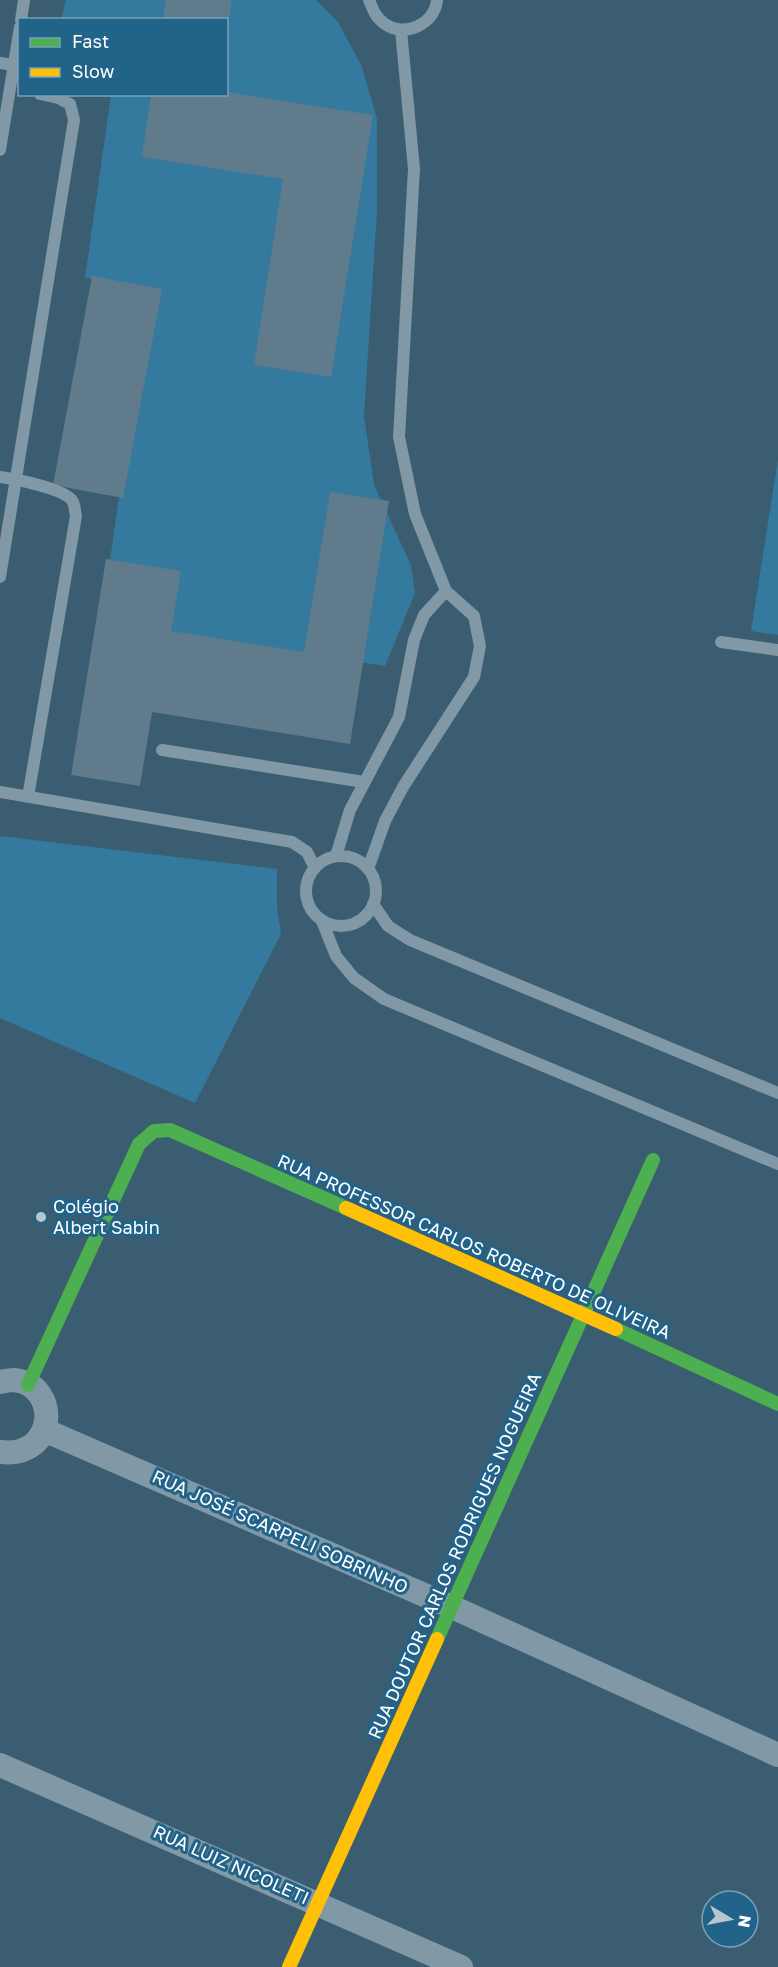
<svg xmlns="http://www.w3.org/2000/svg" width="778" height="1967" font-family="'Golos Text',sans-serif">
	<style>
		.green { fill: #34799e }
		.building { fill: #607b8b }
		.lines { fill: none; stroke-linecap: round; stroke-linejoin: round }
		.lane { stroke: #8198a7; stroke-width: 12 }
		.street { stroke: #8198a7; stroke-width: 24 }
		.fast { stroke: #4caf50; stroke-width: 14 }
		.slow { stroke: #ffc107; stroke-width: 14 }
		.poi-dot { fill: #bac6ce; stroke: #22638a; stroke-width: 2 }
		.labels { text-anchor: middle; stroke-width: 6; stroke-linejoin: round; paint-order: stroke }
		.poi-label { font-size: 18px; fill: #fff; stroke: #22638a; text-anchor: start }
		.street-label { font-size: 18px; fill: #fff; stroke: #22638a }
	</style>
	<rect width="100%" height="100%" fill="#3a5d72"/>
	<path class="green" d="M66,0H316L338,22L362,67L377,119V211L364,416L374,485L411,565L415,593L385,666L101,623L149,287L85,278L111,95L226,94V20H61Z
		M778,459V635L751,631Z
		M0,836L277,869V907L281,934L195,1103L0,1018Z"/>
	<path class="building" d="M166,0H232L228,26L226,20H163Z
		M226,92L373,115L331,377L254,365L283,179L142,157L151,94H226Z
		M92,276L162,289L123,498L53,485Z
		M330,492L389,501L350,744L152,712L140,786L71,775L106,559L181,571L171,631L304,652Z"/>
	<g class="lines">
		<path class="lane" d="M369,0C373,10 376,18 385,24C405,38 435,24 437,0
			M21,20L24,0
			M0,63L13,65
			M0,150L20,27
			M0,477C15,479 67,489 73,502C75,506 75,512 76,516L28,797
			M0,577L74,120L70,104L58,98L40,94
			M721,642L778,650
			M162,750L364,782
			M0,792L292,842L307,852L315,868
			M336,856L350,810L399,717L414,640L424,615L446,591
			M306 891a35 35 0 1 1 70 0a35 35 0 1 1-70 0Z
			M368,869L385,821L403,787L474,677L480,646L474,616L446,591L415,514L399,437L414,169L401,30
			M373,904L388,926L410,940L778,1093
			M322,921L336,956L354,978L384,999L778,1164"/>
		<path class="street" d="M0,1382C4,1381 10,1380 14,1380C60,1384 58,1459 0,1452
			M44,1430L452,1607L778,1755
			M0,1765L461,1967"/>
		<path class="fast" d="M616,1329L778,1404
			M28,1385L139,1144L154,1131L170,1130L346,1208
			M437,1639L653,1160"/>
		<path class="slow" d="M346,1208L616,1329
			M289,1967L437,1639"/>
	</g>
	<circle class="poi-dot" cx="41" cy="1217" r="6"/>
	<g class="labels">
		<g class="poi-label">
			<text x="53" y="1213">Colégio<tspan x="53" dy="21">Albert Sabin</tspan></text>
		</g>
		<g class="street-label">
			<text transform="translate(474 1247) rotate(24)" y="6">RUA PROFESSOR CARLOS ROBERTO DE OLIVEIRA</text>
			<text transform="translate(280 1532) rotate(24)" y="6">RUA JOSÉ SCARPELI SOBRINHO</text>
			<text transform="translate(455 1556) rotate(-66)" y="6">RUA DOUTOR CARLOS RODRIGUES NOGUEIRA</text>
			<text transform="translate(231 1865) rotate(24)" y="6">RUA LUIZ NICOLETI</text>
		</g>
	</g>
	<rect x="18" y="18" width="210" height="78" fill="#22638a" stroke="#7aa1b9" stroke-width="1.5"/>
	<rect x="30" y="38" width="30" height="9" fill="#4caf50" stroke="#7aa1b9" stroke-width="1.5"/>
	<text x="72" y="48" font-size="18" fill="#ffffff">Fast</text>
	<rect x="30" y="68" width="30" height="9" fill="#ffc107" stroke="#7aa1b9" stroke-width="1.5"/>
	<text x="72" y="78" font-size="18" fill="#ffffff">Slow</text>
	<g transform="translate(730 1919) rotate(100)"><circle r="28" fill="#22638a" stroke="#7aa1b9" stroke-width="1.5"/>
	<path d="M0-4.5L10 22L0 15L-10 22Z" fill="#bac6ce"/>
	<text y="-9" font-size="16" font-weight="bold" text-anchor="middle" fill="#ffffff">N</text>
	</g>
</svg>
